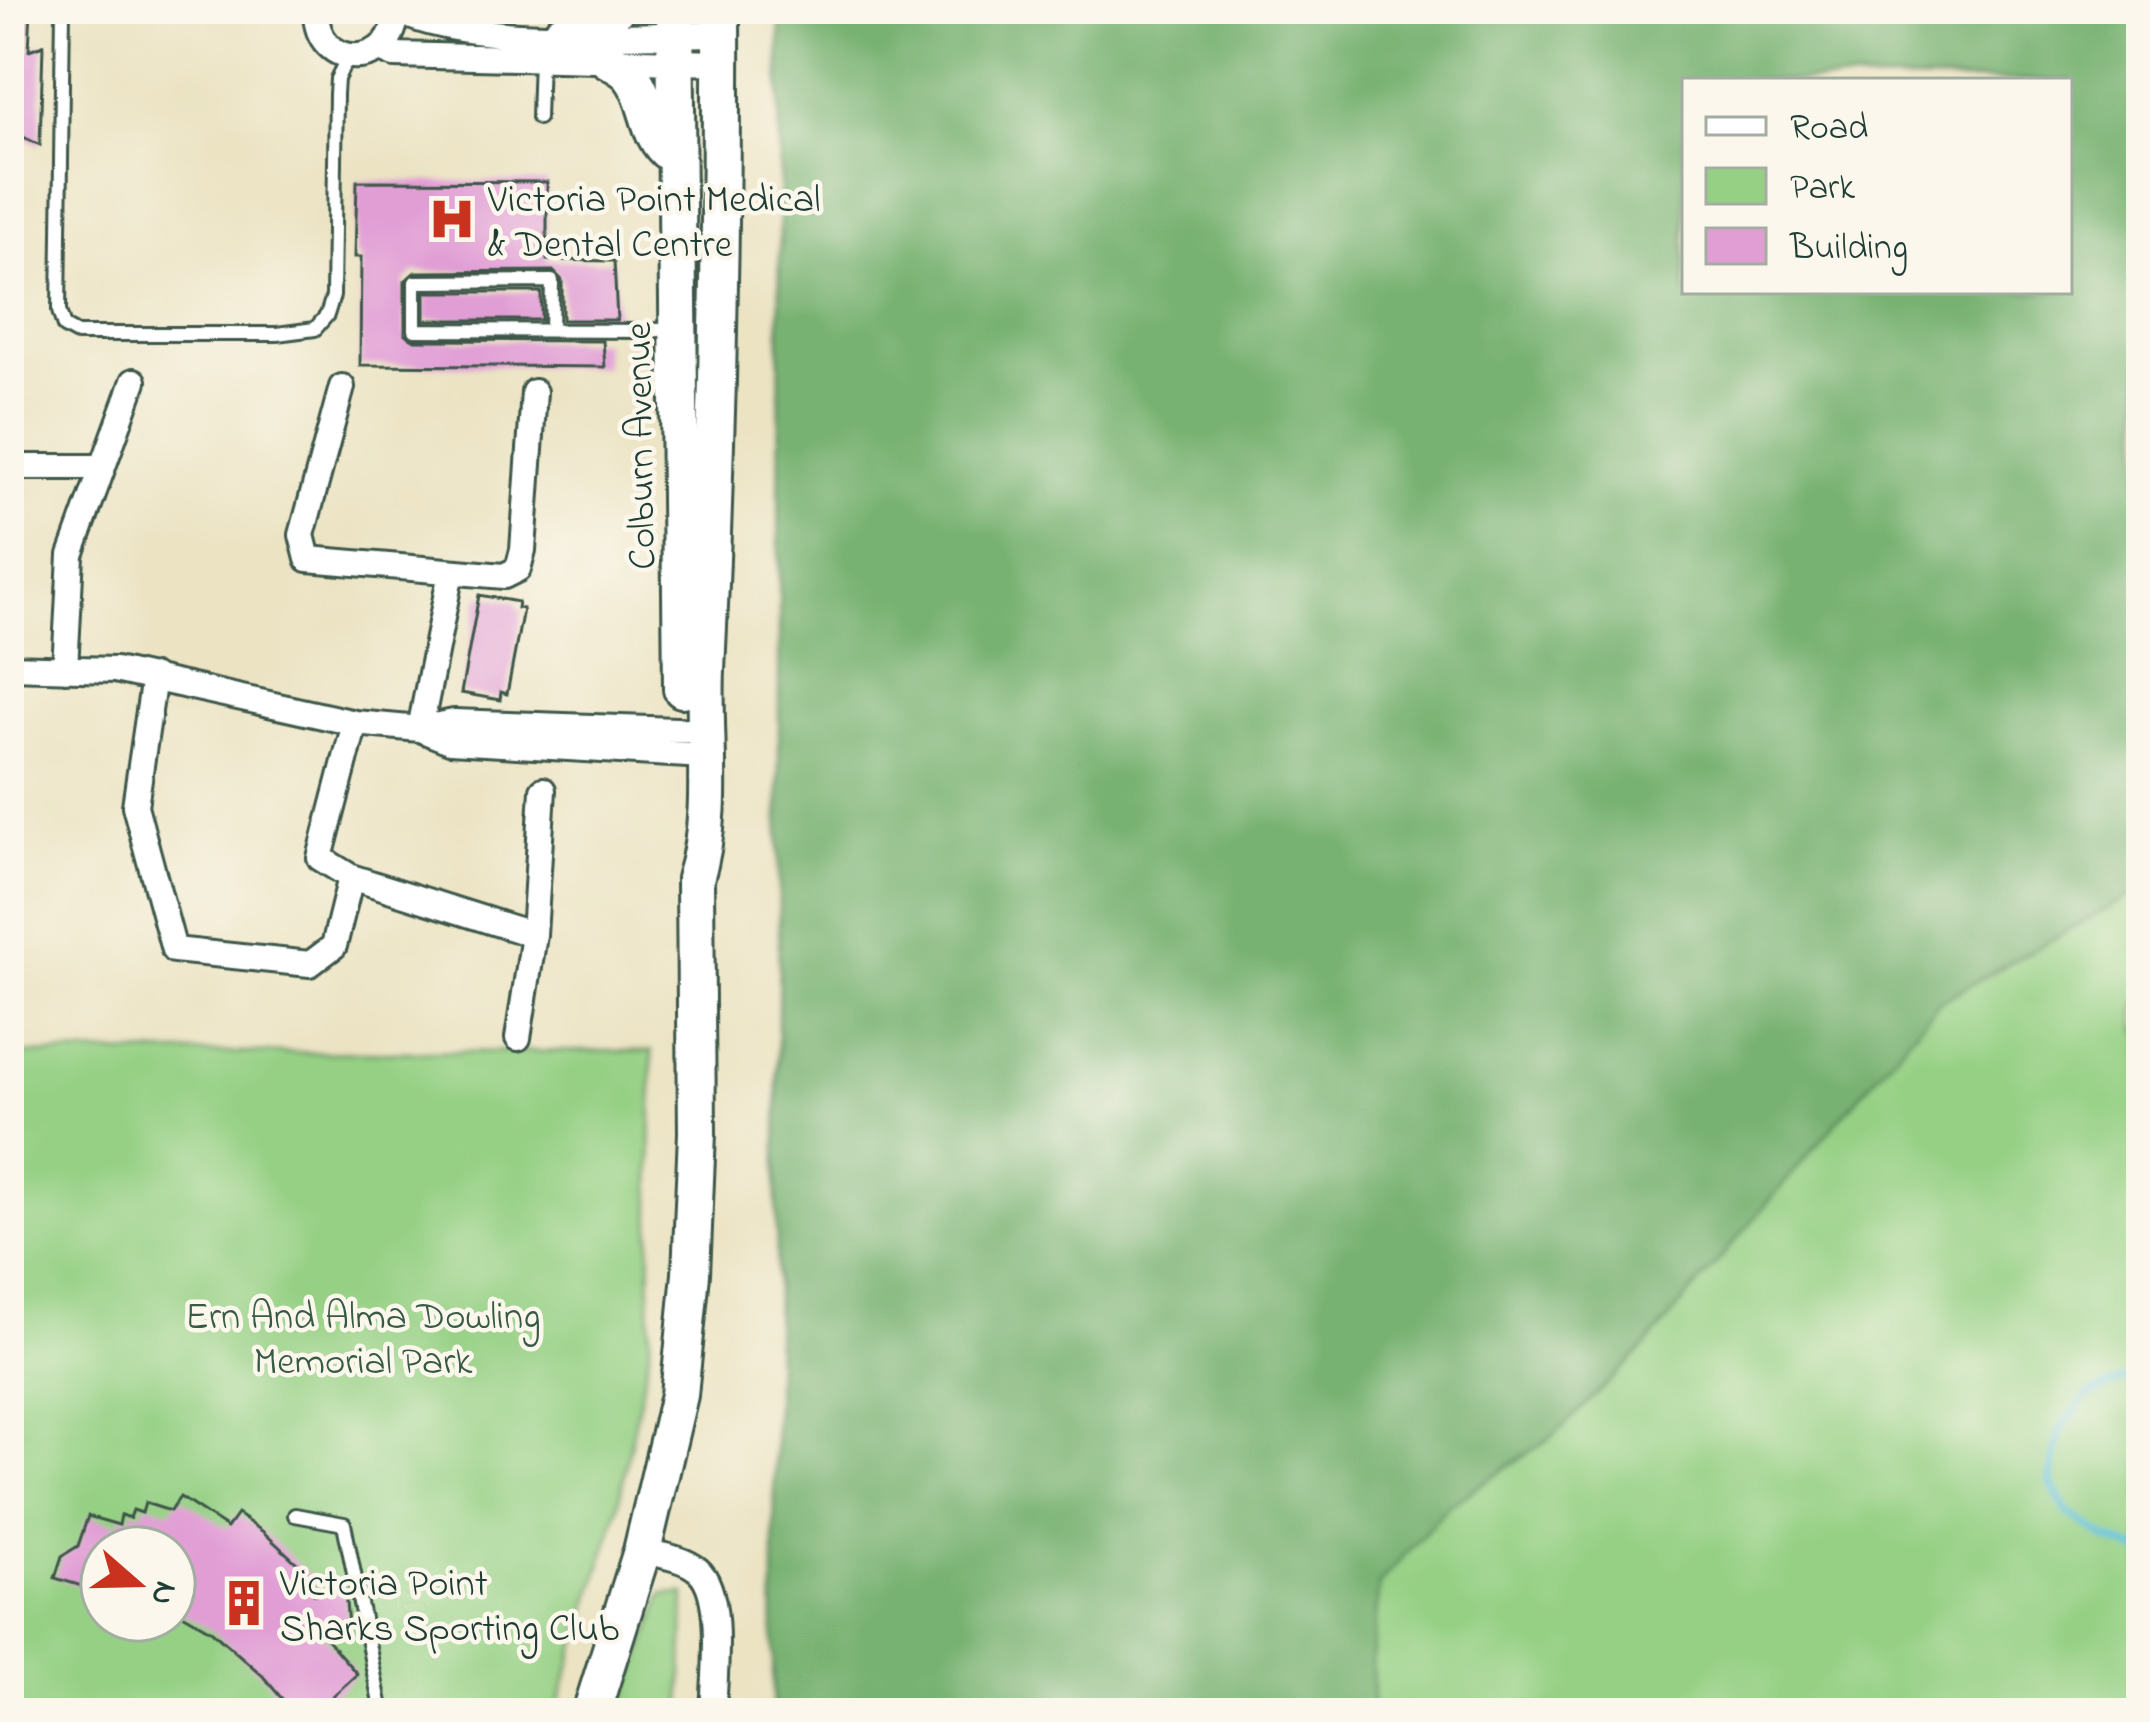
<svg xmlns="http://www.w3.org/2000/svg" width="2150" height="1722" font-family="'Indie Flower',sans-serif">
	<style>
		.green { fill: #95d084; stroke: #5a865c; stroke-width: 3; fill-rule: evenodd }
		.forest { fill: #78b272; stroke: #4c7853; stroke-width: 3; fill-rule: evenodd }
		.lines { fill: none; stroke-linecap: round; stroke-linejoin: round }
		.stream { stroke: #5bbfd9; stroke-width: 8 }
		.building { fill: #e19ed5 }
		.lane-casing { stroke: #3e5649; stroke-width: 18 }
		.street-casing { stroke: #3e5649; stroke-width: 30 }
		.secondary-casing { stroke: #3e5649; stroke-width: 42 }
		.lane { stroke: #fff; stroke-width: 12 }
		.street { stroke: #fff; stroke-width: 24 }
		.secondary { stroke: #fff; stroke-width: 36 }
		.labels { text-anchor: middle; stroke-width: 9; stroke-linejoin: round; paint-order: stroke }
		.poi-label { font-size: 39px; fill: #1f3d34; stroke: #fbf7ec; text-anchor: start }
		.street-label { font-size: 39px; fill: #1f3d34; stroke: #fbf7ec }
		.park-label { font-size: 39px; fill: #375a44; stroke: #fbf7ec }
	</style>
	<rect width="100%" height="100%" fill="#fbf7ec"/>
	<filter id="ink" filterUnits="userSpaceOnUse"><feTurbulence type="fractalNoise" baseFrequency=".00833" numOctaves="2"/><feDisplacementMap in="SourceGraphic" scale="24" xChannelSelector="R" yChannelSelector="G"/><feConvolveMatrix kernelMatrix="1 2 1 2 8 2 1 2 1" color-interpolation-filters="sRGB"/></filter>
	<filter id="wash" filterUnits="userSpaceOnUse"><feTurbulence type="fractalNoise" baseFrequency=".004" numOctaves="4" result="noise"/><feDisplacementMap in="SourceGraphic" scale="48" xChannelSelector="R" yChannelSelector="G"/><feGaussianBlur stdDeviation="2.7" result="paint"/><feColorMatrix in="noise" values="0 0 0 0 0 0 0 0 0 0 0 0 0 0 0 0 0 1.4 0 .05"/><feComposite in="paint" operator="in"/></filter>
	<g filter="url(#wash)">
		<rect width="100%" height="100%" fill="#ebe3c2"/>
		<path class="green" d="M780,9H2141V1002L2136,1007L2137,1031L2141,1030V1713H773L779,916ZM1685,81H2069V291H1685Z
			M652,1051L650,1347L616,1516L556,1713H9V1054ZM102,1548H174V1620H102Z
			M663,1594H685L682,1713H621Z"/>
		<path class="forest" d="M780,9H2141V890L1939,1002L1644,1348L1553,1436L1448,1506L1379,1584L1372,1659L1373,1713H773L779,916ZM1685,81H2069V291H1685Z"/>
		<g class="lines">
			<path class="stream" d="M2141,1373L2087,1396L2059,1431L2050,1481L2067,1512L2106,1538L2141,1552"/>
		</g>
		<g id="blocks">
			<path class="building" d="M9,9H31L29,50L43,45L40,145L9,130Z
				M357,181L547,182V260L614,261L617,320H562V280L553,271L415,272L405,281V334L415,340L603,341L605,367L360,365L361,257H355Z
				M425,292H541V320H425Z
				M479,595L518,602L517,608L523,609L507,694L501,692L500,700L461,693Z
				M180,1497L227,1528L237,1514L262,1531L312,1577L314,1594L345,1591L348,1625L317,1628L357,1674L314,1713H294L262,1675L212,1631L174,1609V1548H102V1592L55,1578L62,1556L78,1546L88,1516L119,1525L121,1515L130,1518L133,1510L142,1513L145,1503L170,1511Z"/>
		</g>
	</g>
	<g filter="url(#ink)">
		<use href="#blocks" fill-opacity="0" stroke="#3e5649" stroke-width="3"/>
		<g class="lines">
			<defs>
				<path id="lane" d="M63,9L59,311L64,327L77,334H277L315,329L327,315L333,296L336,94L337,79L348,56
					M538,118L540,58
					M551,330L552,281L415,282V330L651,331L671,328
					M295,1515L344,1524L382,1713"/>
				<path id="street" d="M316,9C314,73 398,71 396,9
					M396,10C470,48 634,34 721,34
					M380,49L394,55L721,63
					M342,387L302,535L308,559L504,576L518,569L523,550L534,392
					M9,467H103
					M9,667L115,670L355,723L420,729L450,741L705,756
					M65,669L71,555L134,381
					M154,677L135,806L174,950L310,964L334,946L351,877
					M355,723L320,858L351,877L534,935
					M420,729L454,722L705,731
					M420,729L451,572
					M518,1038L534,935L543,790
					M642,1551C660,1555 684,1558 698,1570C725,1593 714,1679 713,1713"/>
				<path id="secondary" d="M675,9L682,689
					M562,33L616,9
					M607,59C615,64 625,68 631,76C650,99 646,137 671,154
					M591,1713L642,1551L679,1395L691,1274L697,1133L695,879C716,812 703,739 706,670C717,449 722,229 721,9"/>
			</defs>
			<use href="#lane" class="lane-casing"/>
			<use href="#street" class="street-casing"/>
			<use href="#secondary" class="secondary-casing"/>
			<use href="#lane" class="lane"/>
			<use href="#street" class="street"/>
			<use href="#secondary" class="secondary"/>
		</g>
	</g>
	<defs>
		<symbol id="hospital-bare" viewBox="-9 -9 18 18"><path d="M-5-5h3v3.5h4V-5h3V5h-3V1.5h-4V5h-3Z" fill="#c8321e" stroke="#fbf7ec" stroke-width="2.5" paint-order="stroke"/></symbol>
		<symbol id="building-bare" viewBox="-9 -9 18 18"><path d="M-4-6H4V6H1V3H-1V6H-4ZM-2.5-4.3h1.7v1.8h-1.7ZM.8-4.3h1.7v1.8H.8ZM-2.5-1h1.7V.8h-1.7ZM.8-1h1.7V.8H.8Z" fill="#c8321e" stroke="#fbf7ec" stroke-width="2.5" paint-order="stroke"/></symbol>
	</defs>
	<g fill-rule="evenodd">
		<use href="#hospital-bare" x="419" y="186" width="66" height="66"/>
		<use href="#building-bare" x="211" y="1570" width="66" height="66"/>
	</g>
	<g class="labels">
		<g class="poi-label">
			<text x="488" y="211">Victoria Point Medical<tspan x="488" dy="45">&amp; Dental Centre</tspan></text>
			<text x="280" y="1595">Victoria Point<tspan x="280" dy="45">Sharks Sporting Club</tspan></text>
		</g>
		<g class="street-label">
			<text transform="translate(638 446) rotate(-91)" y="14">Colburn Avenue</text>
		</g>
		<g class="park-label">
			<text x="363" y="1328">Ern And Alma Dowling<tspan x="363" dy="45">Memorial Park</tspan></text>
		</g>
	</g>
	<rect width="2150" height="1722" fill="none" stroke="#fbf7ec" stroke-width="48"/>
	<rect x="1682" y="78" width="390" height="216" fill="#fbf7ec" stroke="#a3ada2" stroke-width="3"/>
	<rect x="1706" y="117" width="60" height="18" fill="#ffffff" stroke="#a3ada2" stroke-width="3"/>
	<text x="1790" y="138" font-size="36" fill="#1f3d34">Road</text>
	<rect x="1706" y="168" width="60" height="36" fill="#95d084" stroke="#a3ada2" stroke-width="3"/>
	<text x="1790" y="198" font-size="36" fill="#1f3d34">Park</text>
	<rect x="1706" y="228" width="60" height="36" fill="#e19ed5" stroke="#a3ada2" stroke-width="3"/>
	<text x="1790" y="258" font-size="36" fill="#1f3d34">Building</text>
	<g transform="translate(138 1584) rotate(110)"><circle r="57" fill="#fbf7ec" stroke="#a3ada2" stroke-width="3"/>
	<path d="M0-9L21 45L0 30L-21 45Z" fill="#c8321e"/>
	<text y="-18" font-size="33" font-weight="bold" text-anchor="middle" fill="#1f3d34">N</text>
	</g>
</svg>
